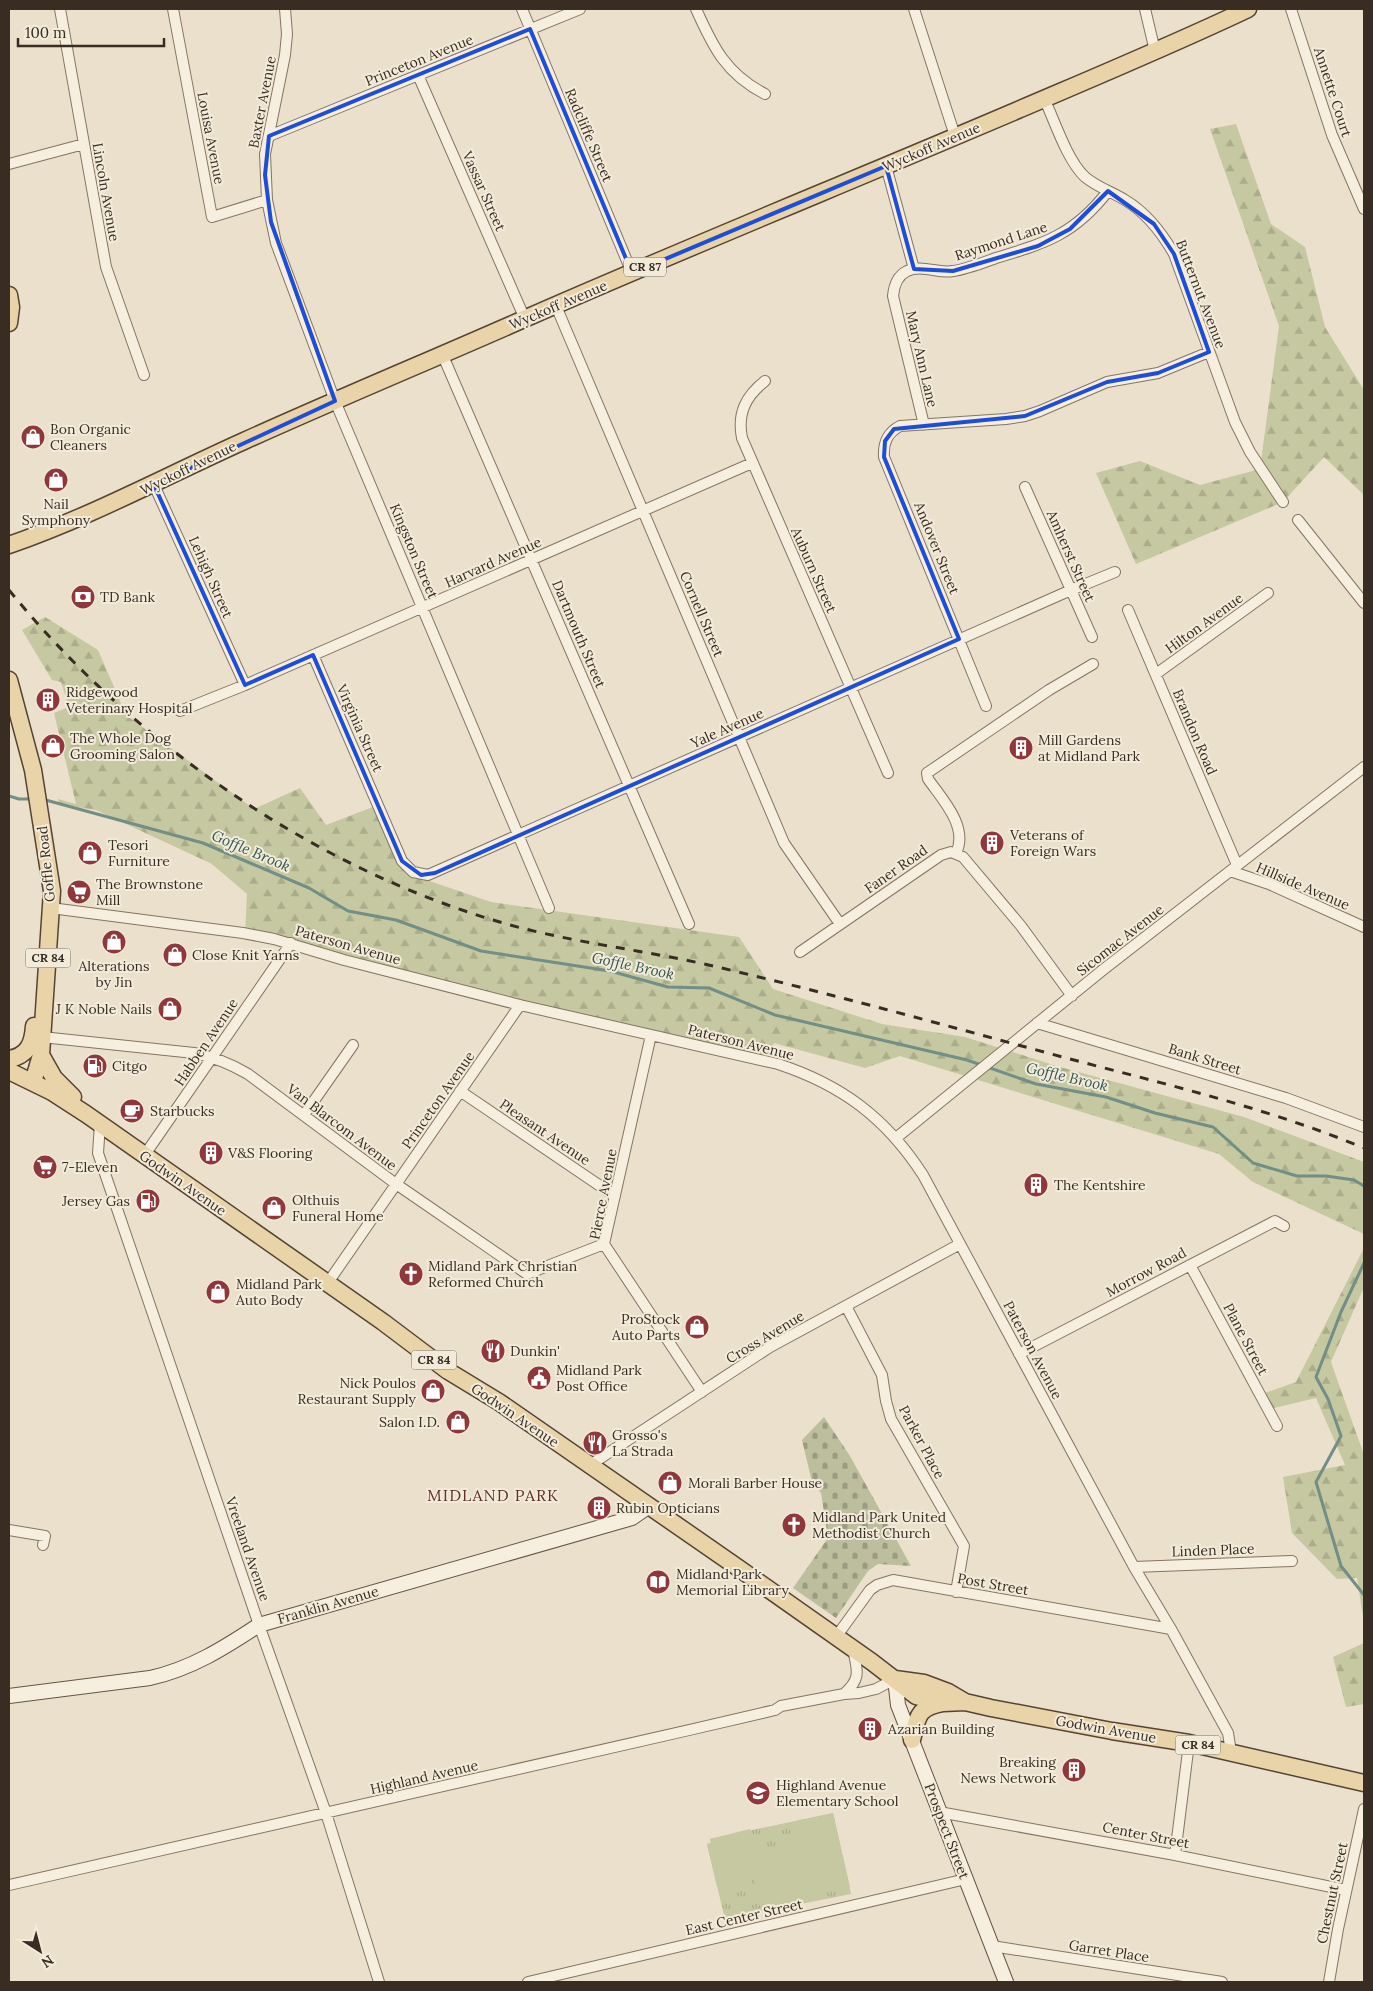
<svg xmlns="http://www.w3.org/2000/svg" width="1373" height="1991" font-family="Lora,serif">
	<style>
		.grass { fill: url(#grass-tufts) }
		.forest { fill: url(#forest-firs) }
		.cemetery { fill: url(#cemetery-stones) }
		.pitch { fill: #c5c8a0 }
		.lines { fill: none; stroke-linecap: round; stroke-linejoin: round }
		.stream { stroke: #728e86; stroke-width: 3 }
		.street-casing { stroke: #867461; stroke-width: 12 }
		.secondary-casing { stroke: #685544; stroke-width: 16 }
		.primary-casing { stroke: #554334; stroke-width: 19 }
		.street { stroke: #f6eede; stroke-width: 10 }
		.secondary { stroke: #f6eede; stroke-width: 14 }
		.primary { stroke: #e9d3a8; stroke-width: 16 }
		.rail { stroke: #392d23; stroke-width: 3; stroke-dasharray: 9 9; stroke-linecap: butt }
		.marked { fill: none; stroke: #1d4ed8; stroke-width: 4; stroke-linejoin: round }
		.labels { text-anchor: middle; stroke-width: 4; stroke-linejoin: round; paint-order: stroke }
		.shield { fill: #f3ebda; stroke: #71665a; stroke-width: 1 }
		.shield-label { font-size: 12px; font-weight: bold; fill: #392d23 }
		.street-label { font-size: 14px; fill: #392d23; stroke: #f3ebda }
		.poi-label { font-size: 14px; fill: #392d23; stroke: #f3ebda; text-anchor: start }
		.water-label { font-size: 15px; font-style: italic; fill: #345753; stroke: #f3ebda }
		.quarter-label { font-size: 16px; letter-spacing: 1px; fill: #613127; stroke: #f3ebda }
	</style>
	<defs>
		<pattern id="grass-tufts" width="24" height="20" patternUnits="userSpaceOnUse" patternTransform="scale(1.25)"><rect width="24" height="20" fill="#c5c8a0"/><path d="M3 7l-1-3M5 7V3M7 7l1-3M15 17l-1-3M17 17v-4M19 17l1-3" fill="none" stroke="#aaac8a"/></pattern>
		<pattern id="forest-firs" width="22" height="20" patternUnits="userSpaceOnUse" patternTransform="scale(1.25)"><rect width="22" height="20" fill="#c5c8a0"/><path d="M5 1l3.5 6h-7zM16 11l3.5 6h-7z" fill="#aaac8a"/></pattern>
		<pattern id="cemetery-stones" width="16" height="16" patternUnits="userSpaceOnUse" patternTransform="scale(1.25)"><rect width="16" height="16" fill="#bcbe9e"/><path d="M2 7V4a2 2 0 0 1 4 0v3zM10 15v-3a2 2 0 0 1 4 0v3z" fill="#9a9b80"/></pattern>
	</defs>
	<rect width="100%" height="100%" fill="#ebe0cc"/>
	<path class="grass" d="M833,1813L851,1894L725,1919L707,1844L711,1843L710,1839Z"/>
	<path class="forest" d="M1236,124L1271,224L1305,247L1325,327L1364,390V495L1324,457L1283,502L1136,564L1096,473L1140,461L1200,485L1260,469L1279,326L1210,129Z
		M45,617L98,650L126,715L254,809L300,788L326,825L378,805L409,874L491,902L739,937L773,989L882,1024L965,1037L1060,1067L1244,1117L1364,1162V1234L1253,1182L1219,1154L900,1056L865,1068L774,1043L769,1063L245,933L247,894L212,864L96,810L59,804L58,799L76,804L54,713L69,707L61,682L52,680L22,630Z
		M1364,1248V1287L1331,1362L1364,1455V1623L1357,1578L1337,1579L1292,1533L1283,1477L1345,1465L1316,1398L1270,1409L1262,1394L1296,1382Z
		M1364,1643V1704L1346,1707L1333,1657Z"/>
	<path class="cemetery" d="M824,1417L850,1456L911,1566L878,1564L868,1571L836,1618L793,1588L828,1538L821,1493L812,1482L802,1440Z"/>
	<path class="pitch" d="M833,1813L850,1887L761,1907L754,1878L717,1887L707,1844L711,1843L710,1839L750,1829L756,1853L794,1845L789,1823Z"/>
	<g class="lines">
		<path class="stream" d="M9,796L19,799H33
			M42,799L203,843L309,888L348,911L396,920L481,951L610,971L668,987L709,988L775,1015L967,1060L1036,1084L1106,1097L1155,1113L1213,1127L1253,1163L1297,1176H1326L1354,1180L1364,1186
			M1364,1263L1341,1312L1316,1377L1328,1399L1341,1436L1316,1482L1341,1566L1364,1595"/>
		<defs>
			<path id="street" d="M60,9L106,267L144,375
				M173,9L212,217L267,200
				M285,9L287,34L285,55L265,154L267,200L276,243L335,401L549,908
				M522,9L632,273
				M696,9C713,47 726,74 765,94
				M914,9L955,136
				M1145,9L1155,51
				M1291,9L1332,135L1364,209
				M418,75L525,319
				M1044,98C1055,122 1067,160 1085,177C1097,187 1112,192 1125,200C1147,213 1162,233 1174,254L1235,422L1250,452L1283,502
				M269,136L580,9
				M9,164L84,144
				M886,166L914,269
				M556,306L784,843L840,924
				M443,356L689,924
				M765,381C746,396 737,413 742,438L888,773
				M924,425L893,296C894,285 897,276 907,271C922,264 938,274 953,271C967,269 982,263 996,258C1046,243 1075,234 1108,191
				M154,485L245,685
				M1025,487L1092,637
				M1298,520L1364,603
				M1128,610L1237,865
				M313,655L402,861L413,872L428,875L1071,590L1115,572
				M1156,674L1268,593
				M986,706L884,457C883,443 887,433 900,426L1006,419L1025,416L1040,411L1107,382L1158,373L1209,352
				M180,711L245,685L752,463
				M956,853C969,827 942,799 928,779L927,773L1049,690L1093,664
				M1230,871L1269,884L1364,927
				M51,908L243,933L274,939L344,960L520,1005L778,1064C842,1085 886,1118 923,1175L1134,1567L1171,1629L1228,1733L1231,1752
				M800,952L941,855L951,852L963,857L1021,926L1072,996
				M1037,1023L1286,1098L1364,1127
				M651,1035L604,1244L702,1392
				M42,1037L194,1053C214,1057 231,1064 248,1074L396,1184L527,1274L604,1244
				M460,1091L615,1196
				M304,1115L353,1045
				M100,1124L98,1153L259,1625L326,1813L379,1982
				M896,1138L1104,969L1364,767
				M144,1156L291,943
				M1190,1265L1277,1426
				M327,1284L520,1005
				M846,1306L882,1375L886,1401L891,1419L964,1546L956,1592
				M1019,1354L1275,1221L1284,1226
				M590,1465L770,1347L960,1244
				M9,1530L45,1536L43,1545
				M1134,1567L1292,1561
				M836,1637L870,1590L877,1585L893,1580L1171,1629
				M844,1694C862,1678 857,1670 853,1649
				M939,1812L1175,1855L1346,1890
				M1175,1855L1189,1743
				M9,1885L689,1730L775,1710L781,1706L844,1694L859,1693L876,1689L895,1679
				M992,1946L1222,1982
				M528,1982L966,1879
				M1329,1982L1338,1929L1364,1809"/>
			<path id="secondary" d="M895,1679L898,1705L1006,1982
				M9,1696L150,1678C191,1669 224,1648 259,1625L632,1518L648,1507"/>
			<path id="primary" d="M9,295L11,307L9,323
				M9,545C90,517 166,476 244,441C337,399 431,360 524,319C688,247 854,180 1018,110C1095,77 1172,45 1248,9
				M9,680L33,770L52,891L41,1055L33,1082
				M41,1055L54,1078L73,1097
				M9,1059C28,1056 33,1043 34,1026
				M9,1071L52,1092L86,1114L383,1322L448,1371L499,1402L737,1567L872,1662L916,1696L943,1703L965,1702
				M895,1679L924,1683L948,1692L965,1702L991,1708L1112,1731L1189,1743L1364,1783
				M912,1740C918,1716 917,1708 943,1703"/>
		</defs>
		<use href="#street" class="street-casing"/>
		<use href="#secondary" class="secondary-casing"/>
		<use href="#primary" class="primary-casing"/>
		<use href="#street" class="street"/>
		<use href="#secondary" class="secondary"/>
		<use href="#primary" class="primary"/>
		<path class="rail" d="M9,590C131,740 307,864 493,920C564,942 640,949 713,966C833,994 951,1027 1070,1059C1169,1085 1270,1109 1364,1148"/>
	</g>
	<path class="marked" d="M530,29L632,273L886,166L914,269L953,271L1038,246L1070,229L1108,191L1154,224L1174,254L1209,352L1158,373L1107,382L1025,416L894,429L885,441L884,457L959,639L435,873L421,875L402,861L313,655L245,685L154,485L335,401L271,222L265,175L269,136Z"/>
	<defs>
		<symbol id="shop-disc" viewBox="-11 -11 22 22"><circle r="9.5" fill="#8f373b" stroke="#f3ebda"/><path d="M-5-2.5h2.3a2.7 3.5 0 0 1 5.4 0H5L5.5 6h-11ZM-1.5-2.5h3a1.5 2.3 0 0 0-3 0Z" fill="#fff"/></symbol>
		<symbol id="bank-disc" viewBox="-11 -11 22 22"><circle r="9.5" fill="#8f373b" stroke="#f3ebda"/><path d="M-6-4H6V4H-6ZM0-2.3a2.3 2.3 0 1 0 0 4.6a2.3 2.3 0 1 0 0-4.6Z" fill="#fff"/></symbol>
		<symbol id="building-disc" viewBox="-11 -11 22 22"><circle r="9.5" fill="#8f373b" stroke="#f3ebda"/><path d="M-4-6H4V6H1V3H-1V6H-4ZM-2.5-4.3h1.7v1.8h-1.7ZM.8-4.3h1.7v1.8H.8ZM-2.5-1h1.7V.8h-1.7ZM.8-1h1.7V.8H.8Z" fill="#fff"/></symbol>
		<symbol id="supermarket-disc" viewBox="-11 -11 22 22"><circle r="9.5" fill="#8f373b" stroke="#f3ebda"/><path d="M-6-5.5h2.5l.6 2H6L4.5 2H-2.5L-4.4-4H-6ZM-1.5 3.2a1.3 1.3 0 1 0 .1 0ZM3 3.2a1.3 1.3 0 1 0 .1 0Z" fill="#fff"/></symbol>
		<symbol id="fuel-disc" viewBox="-11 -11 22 22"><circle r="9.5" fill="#8f373b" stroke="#f3ebda"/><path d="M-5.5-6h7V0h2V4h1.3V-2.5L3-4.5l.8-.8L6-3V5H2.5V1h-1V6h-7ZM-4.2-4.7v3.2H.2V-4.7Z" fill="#fff"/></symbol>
		<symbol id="cafe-disc" viewBox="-11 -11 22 22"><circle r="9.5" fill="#8f373b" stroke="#f3ebda"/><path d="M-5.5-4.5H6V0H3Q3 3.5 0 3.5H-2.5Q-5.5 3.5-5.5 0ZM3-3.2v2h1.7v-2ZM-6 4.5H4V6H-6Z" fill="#fff"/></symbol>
		<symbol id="church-disc" viewBox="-11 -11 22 22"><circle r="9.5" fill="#8f373b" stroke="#f3ebda"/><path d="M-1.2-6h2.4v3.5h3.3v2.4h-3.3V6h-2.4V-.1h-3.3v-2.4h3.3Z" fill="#fff"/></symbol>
		<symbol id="restaurant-disc" viewBox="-11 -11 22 22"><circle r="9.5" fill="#8f373b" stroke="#f3ebda"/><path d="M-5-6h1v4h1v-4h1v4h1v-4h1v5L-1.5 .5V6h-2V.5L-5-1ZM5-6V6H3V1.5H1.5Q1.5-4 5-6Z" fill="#fff"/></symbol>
		<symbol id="civic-disc" viewBox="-11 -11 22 22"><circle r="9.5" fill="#8f373b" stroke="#f3ebda"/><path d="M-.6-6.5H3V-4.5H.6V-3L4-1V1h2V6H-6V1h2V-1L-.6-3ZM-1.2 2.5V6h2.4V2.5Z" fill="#fff"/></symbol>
		<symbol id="library-disc" viewBox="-11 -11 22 22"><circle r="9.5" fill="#8f373b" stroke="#f3ebda"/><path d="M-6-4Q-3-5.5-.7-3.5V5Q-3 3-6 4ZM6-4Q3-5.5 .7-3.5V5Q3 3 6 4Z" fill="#fff"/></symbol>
		<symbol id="school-disc" viewBox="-11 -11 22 22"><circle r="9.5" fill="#8f373b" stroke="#f3ebda"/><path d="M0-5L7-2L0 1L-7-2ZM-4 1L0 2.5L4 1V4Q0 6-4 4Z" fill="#fff"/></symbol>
	</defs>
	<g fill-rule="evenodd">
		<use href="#shop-disc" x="19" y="423" width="28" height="28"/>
		<use href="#shop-disc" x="42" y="466" width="28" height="28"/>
		<use href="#bank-disc" x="69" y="583" width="28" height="28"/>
		<use href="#building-disc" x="34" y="686" width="28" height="28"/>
		<use href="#shop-disc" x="39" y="732" width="28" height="28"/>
		<use href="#building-disc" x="1007" y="734" width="28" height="28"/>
		<use href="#building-disc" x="978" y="829" width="28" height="28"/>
		<use href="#shop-disc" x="76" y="839" width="28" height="28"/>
		<use href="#supermarket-disc" x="65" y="878" width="28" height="28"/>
		<use href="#shop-disc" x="100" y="928" width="28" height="28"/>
		<use href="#shop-disc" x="161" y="941" width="28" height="28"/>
		<use href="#shop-disc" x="156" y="995" width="28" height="28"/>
		<use href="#fuel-disc" x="81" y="1052" width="28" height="28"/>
		<use href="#cafe-disc" x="118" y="1097" width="28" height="28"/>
		<use href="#building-disc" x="197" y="1139" width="28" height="28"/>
		<use href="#supermarket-disc" x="31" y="1153" width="28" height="28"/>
		<use href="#building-disc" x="1022" y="1171" width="28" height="28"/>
		<use href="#fuel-disc" x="134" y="1187" width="28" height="28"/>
		<use href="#shop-disc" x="260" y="1194" width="28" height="28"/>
		<use href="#church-disc" x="397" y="1260" width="28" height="28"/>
		<use href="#shop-disc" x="204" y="1278" width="28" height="28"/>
		<use href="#shop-disc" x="683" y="1313" width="28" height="28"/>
		<use href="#restaurant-disc" x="479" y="1337" width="28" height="28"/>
		<use href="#civic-disc" x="525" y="1364" width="28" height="28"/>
		<use href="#shop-disc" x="419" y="1377" width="28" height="28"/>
		<use href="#shop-disc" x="444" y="1408" width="28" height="28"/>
		<use href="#restaurant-disc" x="581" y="1429" width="28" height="28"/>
		<use href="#shop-disc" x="656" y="1469" width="28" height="28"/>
		<use href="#building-disc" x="585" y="1494" width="28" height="28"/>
		<use href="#church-disc" x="780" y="1511" width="28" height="28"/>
		<use href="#library-disc" x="644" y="1568" width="28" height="28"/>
		<use href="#building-disc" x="856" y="1715" width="28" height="28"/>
		<use href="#building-disc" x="1060" y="1756" width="28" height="28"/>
		<use href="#school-disc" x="744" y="1779" width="28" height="28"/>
	</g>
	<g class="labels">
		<g class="shield">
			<rect x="624" y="257.5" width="42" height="19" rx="4"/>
			<rect x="25.5" y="948.5" width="45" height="19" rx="4"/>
			<rect x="411.5" y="1350.5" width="45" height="19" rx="4"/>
			<rect x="1175.5" y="1735.5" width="45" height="19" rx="4"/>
		</g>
		<g class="shield-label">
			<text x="645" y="271">CR 87</text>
			<text x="48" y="962">CR 84</text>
			<text x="434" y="1364">CR 84</text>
			<text x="1198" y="1749">CR 84</text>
		</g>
		<g class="street-label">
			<text transform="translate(419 60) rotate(-22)" y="5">Princeton Avenue</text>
			<text transform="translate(1333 92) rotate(72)" y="5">Annette Court</text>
			<text transform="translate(262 102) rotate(-79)" y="5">Baxter Avenue</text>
			<text transform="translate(589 135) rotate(67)" y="5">Radcliffe Street</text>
			<text transform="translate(211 138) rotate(79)" y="5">Louisa Avenue</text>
			<text transform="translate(931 147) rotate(-23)" y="5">Wyckoff Avenue</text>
			<text transform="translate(484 191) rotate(66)" y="5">Vassar Street</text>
			<text transform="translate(106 192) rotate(80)" y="5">Lincoln Avenue</text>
			<text transform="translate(1001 241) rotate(-18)" y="5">Raymond Lane</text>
			<text transform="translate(1201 294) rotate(69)" y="5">Butternut Avenue</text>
			<text transform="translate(558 305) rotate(-23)" y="5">Wyckoff Avenue</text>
			<text transform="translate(922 359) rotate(77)" y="5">Mary Ann Lane</text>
			<text transform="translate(188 468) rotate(-26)" y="5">Wyckoff Avenue</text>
			<text transform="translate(937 548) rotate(68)" y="5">Andover Street</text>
			<text transform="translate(414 551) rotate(67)" y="5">Kingston Street</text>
			<text transform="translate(1071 556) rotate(66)" y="5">Amherst Street</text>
			<text transform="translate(493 562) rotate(-24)" y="5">Harvard Avenue</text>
			<text transform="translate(814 570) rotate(66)" y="5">Auburn Street</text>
			<text transform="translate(211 577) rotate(66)" y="5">Lehigh Street</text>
			<text transform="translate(702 614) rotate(67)" y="5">Cornell Street</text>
			<text transform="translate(1204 623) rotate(-36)" y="5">Hilton Avenue</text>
			<text transform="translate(579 634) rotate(67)" y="5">Dartmouth Street</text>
			<text transform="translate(360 728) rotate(66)" y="5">Virginia Street</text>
			<text transform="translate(727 728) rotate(-24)" y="5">Yale Avenue</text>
			<text transform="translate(1195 732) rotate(67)" y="5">Brandon Road</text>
			<text transform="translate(46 864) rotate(-96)" y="5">Goffle Road</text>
			<text transform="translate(896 869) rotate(-35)" y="5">Faner Road</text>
			<text transform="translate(1303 886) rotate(23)" y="5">Hillside Avenue</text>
			<text transform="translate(1120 940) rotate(-38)" y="5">Sicomac Avenue</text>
			<text transform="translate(348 945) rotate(16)" y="5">Paterson Avenue</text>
			<text transform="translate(206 1042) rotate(-56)" y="5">Habben Avenue</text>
			<text transform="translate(741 1042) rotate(14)" y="5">Paterson Avenue</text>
			<text transform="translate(1205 1059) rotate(17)" y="5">Bank Street</text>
			<text transform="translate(438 1100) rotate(-55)" y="5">Princeton Avenue</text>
			<text transform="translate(342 1127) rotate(37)" y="5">Van Blarcom Avenue</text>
			<text transform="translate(545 1132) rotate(34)" y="5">Pleasant Avenue</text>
			<text transform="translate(183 1183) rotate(35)" y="5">Godwin Avenue</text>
			<text transform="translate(603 1194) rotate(-79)" y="5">Pierce Avenue</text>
			<text transform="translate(1146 1272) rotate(-28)" y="5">Morrow Road</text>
			<text transform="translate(765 1337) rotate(-31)" y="5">Cross Avenue</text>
			<text transform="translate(1246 1339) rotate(62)" y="5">Plane Street</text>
			<text transform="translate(1033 1350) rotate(62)" y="5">Paterson Avenue</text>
			<text transform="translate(515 1415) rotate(34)" y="5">Godwin Avenue</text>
			<text transform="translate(922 1442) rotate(62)" y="5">Parker Place</text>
			<text transform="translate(248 1549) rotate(71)" y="5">Vreeland Avenue</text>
			<text transform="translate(1213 1550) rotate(-2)" y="5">Linden Place</text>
			<text transform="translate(993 1584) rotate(10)" y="5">Post Street</text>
			<text transform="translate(328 1605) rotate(-16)" y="5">Franklin Avenue</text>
			<text transform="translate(1106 1729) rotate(10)" y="5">Godwin Avenue</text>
			<text transform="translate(424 1777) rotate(-13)" y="5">Highland Avenue</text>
			<text transform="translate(947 1831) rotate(69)" y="5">Prospect Street</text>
			<text transform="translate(1146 1835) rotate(11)" y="5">Center Street</text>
			<text transform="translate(1332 1893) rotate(-78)" y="5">Chestnut Street</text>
			<text transform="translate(744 1917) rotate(-13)" y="5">East Center Street</text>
			<text transform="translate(1109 1951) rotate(9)" y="5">Garret Place</text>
		</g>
		<g class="poi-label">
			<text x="50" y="434">Bon Organic<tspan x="50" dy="16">Cleaners</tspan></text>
			<text x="56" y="509" text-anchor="middle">Nail<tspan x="56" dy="16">Symphony</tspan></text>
			<text x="100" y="602">TD Bank</text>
			<text x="66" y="697">Ridgewood<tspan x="66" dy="16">Veterinary Hospital</tspan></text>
			<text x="70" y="743">The Whole Dog<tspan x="70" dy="16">Grooming Salon</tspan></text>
			<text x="1038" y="745">Mill Gardens<tspan x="1038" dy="16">at Midland Park</tspan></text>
			<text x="1010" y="840">Veterans of<tspan x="1010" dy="16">Foreign Wars</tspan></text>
			<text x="108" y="850">Tesori<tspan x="108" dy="16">Furniture</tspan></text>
			<text x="96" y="889">The Brownstone<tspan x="96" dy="16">Mill</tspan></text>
			<text x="192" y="960">Close Knit Yarns</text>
			<text x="114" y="971" text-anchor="middle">Alterations<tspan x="114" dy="16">by Jin</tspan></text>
			<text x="152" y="1014" text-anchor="end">J K Noble Nails</text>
			<text x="112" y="1071">Citgo</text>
			<text x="150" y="1116">Starbucks</text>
			<text x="228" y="1158">V&amp;S Flooring</text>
			<text x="62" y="1172">7-Eleven</text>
			<text x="1054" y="1190">The Kentshire</text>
			<text x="292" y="1205">Olthuis<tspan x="292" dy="16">Funeral Home</tspan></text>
			<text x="130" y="1206" text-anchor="end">Jersey Gas</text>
			<text x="428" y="1271">Midland Park Christian<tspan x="428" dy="16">Reformed Church</tspan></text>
			<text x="236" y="1289">Midland Park<tspan x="236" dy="16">Auto Body</tspan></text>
			<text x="680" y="1324" text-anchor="end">ProStock<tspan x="680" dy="16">Auto Parts</tspan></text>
			<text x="510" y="1356">Dunkin'</text>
			<text x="556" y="1375">Midland Park<tspan x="556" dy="16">Post Office</tspan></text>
			<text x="416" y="1388" text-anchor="end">Nick Poulos<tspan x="416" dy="16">Restaurant Supply</tspan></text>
			<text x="440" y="1427" text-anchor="end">Salon I.D.</text>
			<text x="612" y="1440">Grosso's<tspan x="612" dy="16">La Strada</tspan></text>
			<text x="688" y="1488">Morali Barber House</text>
			<text x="616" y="1513">Rubin Opticians</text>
			<text x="812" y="1522">Midland Park United<tspan x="812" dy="16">Methodist Church</tspan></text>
			<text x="676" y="1579">Midland Park<tspan x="676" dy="16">Memorial Library</tspan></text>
			<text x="888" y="1734">Azarian Building</text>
			<text x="1056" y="1767" text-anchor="end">Breaking<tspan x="1056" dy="16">News Network</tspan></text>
			<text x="776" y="1790">Highland Avenue<tspan x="776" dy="16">Elementary School</tspan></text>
		</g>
		<g class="water-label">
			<text transform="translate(251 851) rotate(23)" y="5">Goffle Brook</text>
			<text transform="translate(633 966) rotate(12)" y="5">Goffle Brook</text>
			<text transform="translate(1067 1077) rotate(13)" y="5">Goffle Brook</text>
		</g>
		<g class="quarter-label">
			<text x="493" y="1501">MIDLAND PARK</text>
		</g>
	</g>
	<rect width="1373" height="1991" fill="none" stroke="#392d23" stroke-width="20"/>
	<g transform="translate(40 1951) rotate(144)" stroke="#f3ebda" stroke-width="4" paint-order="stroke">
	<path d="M0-4L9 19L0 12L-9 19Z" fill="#392d23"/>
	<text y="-8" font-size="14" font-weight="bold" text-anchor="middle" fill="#392d23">N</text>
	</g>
	<path d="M18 38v8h146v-8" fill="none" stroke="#392d23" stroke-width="2.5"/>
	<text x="25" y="38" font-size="15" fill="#392d23" stroke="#f3ebda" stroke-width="4" paint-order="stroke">100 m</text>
</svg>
